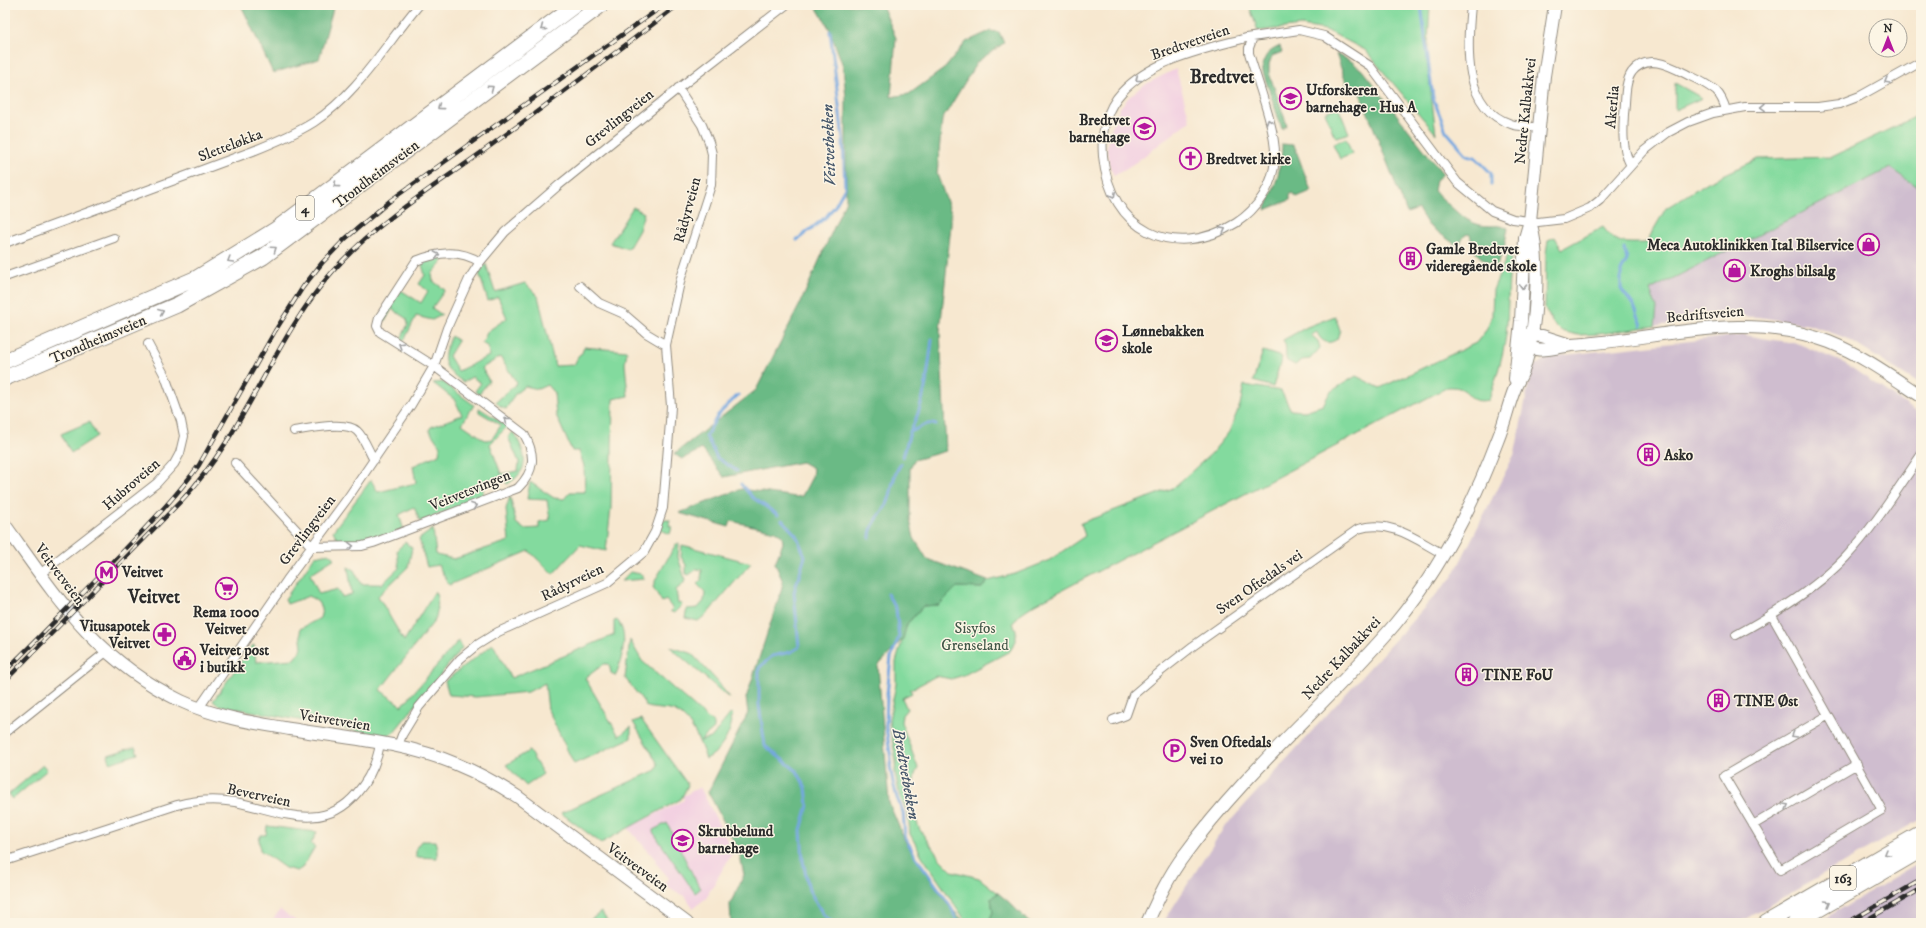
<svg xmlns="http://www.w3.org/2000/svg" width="1926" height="928" font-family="'IM FELL DW Pica',serif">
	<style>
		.built { fill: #f2cfe1 }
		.industrial { fill: #cfbdcf }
		.green { fill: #83da9e; stroke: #578264 }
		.forest { fill: #6aba85; stroke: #4a7258 }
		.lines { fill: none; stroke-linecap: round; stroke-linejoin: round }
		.stream { stroke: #74a7e0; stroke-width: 3 }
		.street-casing { stroke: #918a7e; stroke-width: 10 }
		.secondary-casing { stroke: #918a7e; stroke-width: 14 }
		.highway-casing { stroke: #918a7e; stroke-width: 17 }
		.street { stroke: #fff; stroke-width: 8 }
		.secondary { stroke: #fff; stroke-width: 12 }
		.highway { stroke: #fff; stroke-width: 15 }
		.rail-casing { stroke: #2b2b2b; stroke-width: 4.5 }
		.rail { stroke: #fcf5e5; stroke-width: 3; stroke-dasharray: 9; stroke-linecap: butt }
		.oneway { stroke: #a0a0a0 }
		.labels { text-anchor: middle; stroke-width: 3; stroke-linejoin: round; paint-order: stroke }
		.shield { fill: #fcf5e5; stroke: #6a6863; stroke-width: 1 }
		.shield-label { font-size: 14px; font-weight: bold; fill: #2b2b2b }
		.street-label { font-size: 15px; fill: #2b2b2b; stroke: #fcf5e5 }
		.poi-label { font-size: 15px; font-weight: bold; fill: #2b2b2b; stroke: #fcf5e5; text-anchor: start }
		.park-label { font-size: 15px; fill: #415748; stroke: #fcf5e5 }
		.water-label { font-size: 16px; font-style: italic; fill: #45566a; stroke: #fcf5e5 }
		.district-label { font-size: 19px; font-weight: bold; fill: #2b2b2b; stroke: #fcf5e5 }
	</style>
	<rect width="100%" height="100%" fill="#fcf5e5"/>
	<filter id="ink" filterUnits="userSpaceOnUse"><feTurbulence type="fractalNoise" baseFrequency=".025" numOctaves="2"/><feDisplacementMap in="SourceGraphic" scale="8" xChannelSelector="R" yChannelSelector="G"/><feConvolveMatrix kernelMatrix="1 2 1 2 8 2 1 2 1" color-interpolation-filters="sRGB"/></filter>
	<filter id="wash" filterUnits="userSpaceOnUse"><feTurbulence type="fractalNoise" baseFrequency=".012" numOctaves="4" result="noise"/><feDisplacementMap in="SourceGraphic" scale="16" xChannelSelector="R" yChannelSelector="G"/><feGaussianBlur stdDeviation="0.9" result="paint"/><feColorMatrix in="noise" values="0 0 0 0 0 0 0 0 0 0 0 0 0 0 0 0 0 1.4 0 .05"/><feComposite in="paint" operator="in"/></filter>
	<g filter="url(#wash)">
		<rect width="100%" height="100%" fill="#f7e8d0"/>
		<path class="built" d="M1176,69L1190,121L1136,162L1114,176L1109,164L1107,150L1108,137L1119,109L1129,97L1142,86Z
			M700,787L733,852L705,899L693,908L686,897L665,885L669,878L655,862L656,860L628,828L684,800L683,796Z
			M280,910L299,923H270Z"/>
		<path class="industrial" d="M1890,168L1919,189L1921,188V385L1846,338L1810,325L1759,317L1734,316L1655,326L1657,308L1649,290Z
			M1744,335L1799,344L1846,364L1921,415V819L1738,923H1164L1166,918L1223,829L1453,576L1515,453L1532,368L1548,357Z
			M1921,862V923H1816L1867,894Z"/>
		<path class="green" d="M1249,5H1430L1427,61L1436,134L1365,50L1326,30L1301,26L1258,31Z
			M1675,83L1702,98L1675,110Z
			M1338,107L1349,133L1337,137L1334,135L1325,112Z
			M1921,114L1920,189L1890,168L1650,290L1657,308L1655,326L1599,334L1578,335L1561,331L1552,322L1545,308L1546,253L1548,240L1555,237L1562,249L1603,227C1616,245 1624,243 1646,243L1666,208L1708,182L1758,159L1832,157Z
			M1346,138L1352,154L1340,159L1333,144Z
			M633,207L644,213L639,230L628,249L610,243Z
			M1512,252C1507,279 1509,307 1506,335C1503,357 1496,378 1489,400C1468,404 1472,392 1459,388C1456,387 1452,387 1448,387L1032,606L1020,614L1013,623L1016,630V641L1010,651L964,675L951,679L936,676L910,690L912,693L902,698L907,709L902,715L901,722L918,768L915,774L910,805L920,830L940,859L952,871L979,878L998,893L991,898L993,912L988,923H967L922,856L910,834L908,812L900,797L895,772L896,760L889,720L896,684V662L907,624L923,606L939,605L957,587L982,588L988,581L1015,574L1048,561L1085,536L1081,523L1173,488L1211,454L1229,432L1240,405L1244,385L1281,391L1291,410L1305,411L1323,405L1330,392L1356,376L1380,388L1476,343L1487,329L1492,316L1493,290L1507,256Z
			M444,257L443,261L432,274L433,281L445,290L432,308L442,315L432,320L416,316L404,341L401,339L408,324L407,319L392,309L385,321L382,320L399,289L421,303L428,291L419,284L425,275L421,261Z
			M486,264L495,292L525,283L538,296L555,366L574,365L579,355L582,353L584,347L627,351L625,364L628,396L613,399L611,508L606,551L580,545L553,574L529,551L449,585L438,565L427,567L419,539L433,529L436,555L454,559L509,541L506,509L510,496L516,523L524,529L539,528V522L550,520L547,500L527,499L530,482L554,498L564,499L570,492H585L584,466L579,451H572L556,415L554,393L547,385L538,389L525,386L515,394L506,409L500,406L496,402L517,383L500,357L482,368L489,381L479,394L475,391L481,383L472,377L463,382C441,367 441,359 451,336L458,341L449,356L458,371L489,356L488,347L482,343L488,331L507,318L498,297L488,301L479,273Z
			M1335,316L1340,330L1337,339C1328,346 1320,341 1317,332L1311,335L1318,341L1320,348L1310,359L1302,360L1295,365L1287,361C1284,353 1288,348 1283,340L1307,327Z
			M1263,351L1282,357L1273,387L1253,381Z
			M443,382L474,405L462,424L485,440L492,439L501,425L479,412V408L508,426L490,444L501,474L518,471L519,462L508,437L513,432C526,452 532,470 507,484L502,476L483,484V497L420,522L414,507L399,515L404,530L376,539L340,543L333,531L371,480L378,492L416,483L413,466L439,454L440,446L429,430L431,427L462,415L455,400L433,383Z
			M89,422L97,436L71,453L61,434Z
			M662,520H670L669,526L672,527L670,534L659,529Z
			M405,542L412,548L408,567L378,596L404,641L435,591C439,602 438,609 435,620L380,690L402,706L458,641L462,648L393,733L385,736L218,705L213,701L252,646L254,645L256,662L294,659L302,648L300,629L320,618L322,610L318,602L309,596L287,604L285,599L315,556L329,553L335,558L310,574L319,594L338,589L342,597L352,594L348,567L354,570L361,584H382L399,568L397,550Z
			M676,544H679L678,557L685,579L684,583L676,590L678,604L681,603L682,605L674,613L670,611L673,609L666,600L662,602L653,587L656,579Z
			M682,545L751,563L707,614L698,621L685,618L687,609L698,608L704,601L705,592L697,584L701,580L702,570L697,569L689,575L686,574V565L681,557Z
			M630,572L641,574L644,579L621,581Z
			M617,620C630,635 621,659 616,676L611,673L609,664H604L585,678L619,736L631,727V738L574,764L548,710L545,683L528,692L476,697L449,695L445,681L493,644L511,678L614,635V621Z
			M630,640L642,661L714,724V729L700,741L711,738L731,713L733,715L730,719L732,721C729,737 720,752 706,759C700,743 692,720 676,712C669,708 654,710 645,706L643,701L625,678Z
			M670,647L691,653L718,682L730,699Z
			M641,719L688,785L681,799L601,843L561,813L656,770L658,764L633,722Z
			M135,747L138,754L110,763L108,755Z
			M529,751L543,774L526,786L506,765Z
			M43,765L47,770L13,799L9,794Z
			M667,823L700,889L695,893L653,832V830Z
			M267,826L317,832L311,844L315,847L302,868L297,871L285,868L260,850L259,839L261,835H266Z
			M421,841H435L437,848V858L416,857V848Z
			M601,912L609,923H586Z"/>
		<path class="forest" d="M241,5H334L319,59L273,73Z
			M815,5H882L896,38L891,97L909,94L945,68L966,42L990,31L999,32L1004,43L977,62L942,120L937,174L951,213V225L940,331L946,451L914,460L910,468V520L914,538L927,559L988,581L982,588L957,587L939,605L923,606L907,624L903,639L878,666L889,803L905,841L949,906L966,923H731L730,904L744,875L739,851L708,792L748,713L746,698L781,591L783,582L775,563L783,543L782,536L775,531L731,521L729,527L679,513L741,489L796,497L802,496L812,477L813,468L802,462L724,477L702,449L682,459L674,454L756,390L800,304L846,200V98L843,66L829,28Z
			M1280,46L1282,52L1272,56L1269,64V73L1287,125L1282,129L1263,72C1262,57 1267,52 1280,46Z
			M1336,54L1351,61L1362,70L1443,174L1436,180L1434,191C1447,202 1462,221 1480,225C1489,227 1498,224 1508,228L1503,253L1496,266C1487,263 1476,255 1472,247C1470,242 1473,239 1469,234L1465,235L1460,243L1456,245L1428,225L1418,209L1407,213L1358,88L1349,91Z
			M1282,144L1294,145L1311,191L1297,197L1292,193L1290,194V200L1265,210C1275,187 1282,169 1282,144Z
			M998,893L1010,903L1030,923H988L993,912L991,898Z"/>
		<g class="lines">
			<path class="stream" d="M1421,5L1433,98L1446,131L1467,155L1475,157L1491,173V185
				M797,240L826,217L835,206L845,188L843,139L830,31
				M1624,248L1627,260L1621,271V289L1634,306L1642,325
				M910,432C925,403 928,372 932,339
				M903,457L910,432C921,428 924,421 936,425
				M737,471L717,458L706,436L718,415L738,395
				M741,484L752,497L778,515
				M782,520L796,535L805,556L794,592L799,647L791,652L772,656L759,668V705L765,746L797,771L806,788L808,805L801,830L803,861L809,890L823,914L833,923
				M870,538C869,524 883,514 888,502C893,489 892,475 901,464
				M887,594L896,608L899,637L891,657L887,694L886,727L891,759L890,766L893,782L897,798L903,812L905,837L914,854L950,905L958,923"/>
		</g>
	</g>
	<g filter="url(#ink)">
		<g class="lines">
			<defs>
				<path id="street" d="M1471,5C1467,46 1462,108 1511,124C1519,127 1530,126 1539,128
					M1253,37L1249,48V53C1257,81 1277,132 1275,159C1273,185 1258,209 1236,223C1173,262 1110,230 1103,156C1101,133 1106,109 1122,92C1153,59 1205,49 1246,38L1299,30L1324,36L1370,66L1457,182L1492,211L1513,219L1538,222L1564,219L1590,208L1600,200L1644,151L1667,133L1688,122L1713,113L1745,107H1818L1839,104L1860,96L1921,62
					M1630,164C1622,148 1623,131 1624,114C1626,101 1624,83 1632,72C1648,52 1672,67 1690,76C1699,80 1708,85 1716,91C1721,96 1724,103 1726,110
					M5,243L253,151C273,143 295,134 314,122C357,94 386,44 419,5
					M5,277L114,238
					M580,286L599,303L624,314L646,333L666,345
					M294,431C308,429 346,420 357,431C364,437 369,452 374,460
					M235,463L312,547L362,546L373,543L518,488C535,471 536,455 524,434L434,366L380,332L377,326L379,318L416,261C438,252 459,249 480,262
					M5,543L13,537
					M40,574L157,483L174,464L180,453L184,436L181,421L165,376L148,344
					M1771,614L1882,810L1780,870L1724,776L1827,716
					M1736,635C1775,614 1814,590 1845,558C1874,527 1897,490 1921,455
					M199,708L287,580L347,499L411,405L434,366L447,328L469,279L480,262L505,232L559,185L675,91L786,5
					M1113,720L1126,715L1133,695L1161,671L1193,646L1358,529C1391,519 1415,539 1443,554
					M5,733L106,652
					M398,746L402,735L419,707L460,659L477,645L498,632L607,583L644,552L655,532L663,508L670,422L671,406L666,345L681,278L711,185L712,154L709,142L702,125L678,88
					M1753,825L1857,764
					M5,861L177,805C196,800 216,799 235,802C279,810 322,835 357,793C370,778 377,762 380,744"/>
				<path id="secondary" d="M1526,335L1542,336L1570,345
					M1520,339C1532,356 1553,348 1571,345C1659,340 1743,309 1829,342C1862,355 1892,377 1921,396
					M1515,379L1521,321L1525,238L1530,221L1544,76L1555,5
					M5,525C58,599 96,660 181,701C215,717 254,723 290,729C345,738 404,742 456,764C478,773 498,784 518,797L687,923
					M1147,923C1158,899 1169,875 1185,854C1246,770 1328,703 1395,624C1440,570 1473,505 1498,439C1505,422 1508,405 1515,388C1518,380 1523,373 1525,365C1537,326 1541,260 1530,221"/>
				<path id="highway" d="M5,361L197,278L275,230L575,5
					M5,378L177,305L263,257L601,5
					M1766,923L1921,833
					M1795,923L1921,850"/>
			</defs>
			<use href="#street" class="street-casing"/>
			<use href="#secondary" class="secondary-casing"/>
			<use href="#highway" class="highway-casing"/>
			<use href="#street" class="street"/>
			<use href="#secondary" class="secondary"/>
			<use href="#highway" class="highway"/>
			<defs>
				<path id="rail" d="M5,671C41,636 76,599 112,563C142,531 173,501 199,465L275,331L303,287L322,263L345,239L391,200L664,5
					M5,681L182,500C247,431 272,341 333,271C376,222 434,187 486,149C551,102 615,53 678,5
					M1847,923L1921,880
					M1861,923L1921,889"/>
			</defs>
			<use href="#rail" class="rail-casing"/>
			<use href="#rail" class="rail"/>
		</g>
		<defs><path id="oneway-chevron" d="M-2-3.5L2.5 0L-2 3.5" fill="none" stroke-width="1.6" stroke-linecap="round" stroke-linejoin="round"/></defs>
		<g class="oneway">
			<use href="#oneway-chevron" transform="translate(543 28) rotate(143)"/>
			<use href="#oneway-chevron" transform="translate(1138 79) rotate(141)"/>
			<use href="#oneway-chevron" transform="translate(1887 81) rotate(150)"/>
			<use href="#oneway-chevron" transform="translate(491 88) rotate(-37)"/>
			<use href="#oneway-chevron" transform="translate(440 107) rotate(143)"/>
			<use href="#oneway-chevron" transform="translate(1763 107) rotate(179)"/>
			<use href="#oneway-chevron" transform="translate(1269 122) rotate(-107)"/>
			<use href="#oneway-chevron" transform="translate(336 185) rotate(143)"/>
			<use href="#oneway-chevron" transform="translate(1113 195) rotate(63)"/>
			<use href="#oneway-chevron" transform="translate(1223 230) rotate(-28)"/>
			<use href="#oneway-chevron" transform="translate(274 249) rotate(-35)"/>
			<use href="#oneway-chevron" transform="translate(437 255) rotate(-11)"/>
			<use href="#oneway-chevron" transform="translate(230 260) rotate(149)"/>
			<use href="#oneway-chevron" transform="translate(1523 287) rotate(92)"/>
			<use href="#oneway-chevron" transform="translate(161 312) rotate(-23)"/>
			<use href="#oneway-chevron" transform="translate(401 345) rotate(-148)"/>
			<use href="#oneway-chevron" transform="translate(507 420) rotate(-144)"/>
			<use href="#oneway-chevron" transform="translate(474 506) rotate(-20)"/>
			<use href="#oneway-chevron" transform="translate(351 546) rotate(-2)"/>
			<use href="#oneway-chevron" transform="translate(1794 735) rotate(149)"/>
			<use href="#oneway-chevron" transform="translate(1786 806) rotate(-30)"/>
			<use href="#oneway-chevron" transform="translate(1887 853) rotate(150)"/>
			<use href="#oneway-chevron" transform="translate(1828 903) rotate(-30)"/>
		</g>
	</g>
	<defs>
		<symbol id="school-ring" viewBox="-11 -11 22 22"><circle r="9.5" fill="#fcf5e5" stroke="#b5179e" stroke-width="1.5"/><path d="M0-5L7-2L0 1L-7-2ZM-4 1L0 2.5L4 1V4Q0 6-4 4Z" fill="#b5179e"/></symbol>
		<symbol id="church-ring" viewBox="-11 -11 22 22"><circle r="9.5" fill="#fcf5e5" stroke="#b5179e" stroke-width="1.5"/><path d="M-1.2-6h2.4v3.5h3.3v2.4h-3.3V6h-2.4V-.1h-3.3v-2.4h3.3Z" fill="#b5179e"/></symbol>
		<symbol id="shop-ring" viewBox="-11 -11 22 22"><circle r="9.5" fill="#fcf5e5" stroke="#b5179e" stroke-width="1.5"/><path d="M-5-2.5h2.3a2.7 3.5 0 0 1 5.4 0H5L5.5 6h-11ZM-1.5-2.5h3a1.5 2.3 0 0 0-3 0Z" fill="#b5179e"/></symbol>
		<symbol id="building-ring" viewBox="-11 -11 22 22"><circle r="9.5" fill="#fcf5e5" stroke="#b5179e" stroke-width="1.5"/><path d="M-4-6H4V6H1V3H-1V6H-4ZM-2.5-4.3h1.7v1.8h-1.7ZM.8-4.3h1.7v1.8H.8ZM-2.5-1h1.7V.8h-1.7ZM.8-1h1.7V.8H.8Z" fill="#b5179e"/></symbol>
		<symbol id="metro-ring" viewBox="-11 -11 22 22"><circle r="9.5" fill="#fcf5e5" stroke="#b5179e" stroke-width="1.5"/><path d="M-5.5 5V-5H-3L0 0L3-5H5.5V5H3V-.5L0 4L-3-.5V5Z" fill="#b5179e"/></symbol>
		<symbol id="supermarket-ring" viewBox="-11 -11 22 22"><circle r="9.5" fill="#fcf5e5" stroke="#b5179e" stroke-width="1.5"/><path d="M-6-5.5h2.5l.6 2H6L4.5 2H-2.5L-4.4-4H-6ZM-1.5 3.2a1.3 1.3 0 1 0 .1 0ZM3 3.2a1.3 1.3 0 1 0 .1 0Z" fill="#b5179e"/></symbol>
		<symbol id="pharmacy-ring" viewBox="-11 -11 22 22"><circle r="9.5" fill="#fcf5e5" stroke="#b5179e" stroke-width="1.5"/><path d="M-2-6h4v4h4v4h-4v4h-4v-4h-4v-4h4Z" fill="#b5179e"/></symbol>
		<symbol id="civic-ring" viewBox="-11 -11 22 22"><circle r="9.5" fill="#fcf5e5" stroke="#b5179e" stroke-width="1.5"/><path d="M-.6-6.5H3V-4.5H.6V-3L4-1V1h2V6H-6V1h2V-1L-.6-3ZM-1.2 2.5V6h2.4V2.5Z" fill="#b5179e"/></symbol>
		<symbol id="parking-ring" viewBox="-11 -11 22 22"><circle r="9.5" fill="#fcf5e5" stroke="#b5179e" stroke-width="1.5"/><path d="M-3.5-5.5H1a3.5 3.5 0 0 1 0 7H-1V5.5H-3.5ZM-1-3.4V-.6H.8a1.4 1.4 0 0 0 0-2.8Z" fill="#b5179e"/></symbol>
	</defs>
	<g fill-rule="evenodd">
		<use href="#school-ring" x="1278" y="86" width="25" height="25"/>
		<use href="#school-ring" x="1132" y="116" width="25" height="25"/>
		<use href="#church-ring" x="1178" y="146" width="25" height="25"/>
		<use href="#shop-ring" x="1856" y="232" width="25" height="25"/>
		<use href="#building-ring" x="1398" y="246" width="25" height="25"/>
		<use href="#shop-ring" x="1722" y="258" width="25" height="25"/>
		<use href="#school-ring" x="1094" y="328" width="25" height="25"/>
		<use href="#building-ring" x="1636" y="442" width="25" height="25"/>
		<use href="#metro-ring" x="94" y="560" width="25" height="25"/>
		<use href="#supermarket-ring" x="214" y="576" width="25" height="25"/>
		<use href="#pharmacy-ring" x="152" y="622" width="25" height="25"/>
		<use href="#civic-ring" x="172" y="646" width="25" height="25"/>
		<use href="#building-ring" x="1454" y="662" width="25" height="25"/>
		<use href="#building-ring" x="1706" y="688" width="25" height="25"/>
		<use href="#parking-ring" x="1162" y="738" width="25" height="25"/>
		<use href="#school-ring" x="670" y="828" width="25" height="25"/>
	</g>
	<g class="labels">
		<g class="shield">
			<rect x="296" y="196" width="18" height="24" rx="3"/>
			<rect x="1830" y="866" width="26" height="24" rx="3"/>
		</g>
		<g class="shield-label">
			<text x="305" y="213">4</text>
			<text x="1843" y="883">163</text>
		</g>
		<g class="street-label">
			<text transform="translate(1190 42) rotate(-19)" y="5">Bredtvetveien</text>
			<text transform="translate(1612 107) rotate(-85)" y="5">Akerlia</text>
			<text transform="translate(1525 111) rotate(-84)" y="5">Nedre Kalbakkvei</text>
			<text transform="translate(619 118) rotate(-39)" y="5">Grevlingveien</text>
			<text transform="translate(230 145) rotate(-21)" y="5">Sletteløkka</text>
			<text transform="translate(376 174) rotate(-37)" y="5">Trondheimsveien</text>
			<text transform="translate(687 210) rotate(-75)" y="5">Rådyrveien</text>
			<text transform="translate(1705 314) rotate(-5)" y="5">Bedriftsveien</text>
			<text transform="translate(98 339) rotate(-23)" y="5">Trondheimsveien</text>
			<text transform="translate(131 484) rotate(-41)" y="5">Hubroveien</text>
			<text transform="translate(470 490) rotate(-22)" y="5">Veitvetsvingen</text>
			<text transform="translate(307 530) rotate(-53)" y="5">Grevlingveien</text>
			<text transform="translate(60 574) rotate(53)" y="5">Veitvetveien</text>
			<text transform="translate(572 582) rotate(-26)" y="5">Rådyrveien</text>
			<text transform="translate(1259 582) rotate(-35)" y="5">Sven Oftedals vei</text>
			<text transform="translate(1341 658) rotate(-47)" y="5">Nedre Kalbakkvei</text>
			<text transform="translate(335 720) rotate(9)" y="5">Veitvetveien</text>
			<text transform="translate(259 795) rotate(12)" y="5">Beverveien</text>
			<text transform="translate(638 867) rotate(36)" y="5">Veitvetveien</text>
		</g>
		<g class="poi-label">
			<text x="1306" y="95">Utforskeren<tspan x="1306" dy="17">barnehage - Hus A</tspan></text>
			<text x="1130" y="125" text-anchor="end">Bredtvet<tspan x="1130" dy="17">barnehage</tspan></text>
			<text x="1206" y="164">Bredtvet kirke</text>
			<text x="1854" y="250" text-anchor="end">Meca Autoklinikken Ital Bilservice</text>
			<text x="1426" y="254">Gamle Bredtvet<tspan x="1426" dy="17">videregående skole</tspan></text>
			<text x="1750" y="276">Kroghs bilsalg</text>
			<text x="1122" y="336">Lønnebakken<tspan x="1122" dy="17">skole</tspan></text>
			<text x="1664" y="460">Asko</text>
			<text x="122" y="577">Veitvet</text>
			<text x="226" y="617" text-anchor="middle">Rema 1000<tspan x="226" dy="17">Veitvet</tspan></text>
			<text x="150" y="631" text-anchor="end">Vitusapotek<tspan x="150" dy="17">Veitvet</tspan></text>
			<text x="200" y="655">Veitvet post<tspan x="200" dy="17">i butikk</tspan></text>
			<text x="1482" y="680">TINE FoU</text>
			<text x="1734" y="706">TINE Øst</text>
			<text x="1190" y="747">Sven Oftedals<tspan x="1190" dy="17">vei 10</tspan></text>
			<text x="698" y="836">Skrubbelund<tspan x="698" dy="17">barnehage</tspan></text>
		</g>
		<g class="park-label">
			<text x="975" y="633">Sisyfos<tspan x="975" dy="17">Grenseland</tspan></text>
		</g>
		<g class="water-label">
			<text transform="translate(828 145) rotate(-92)" y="6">Veitvetbekken</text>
			<text transform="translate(907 774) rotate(80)" y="6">Bredtvetbekken</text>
		</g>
		<g class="district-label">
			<text x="1222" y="83">Bredtvet</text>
			<text x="154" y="603">Veitvet</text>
		</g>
	</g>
	<rect width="1926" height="928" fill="none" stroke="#fcf5e5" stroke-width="20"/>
	<g transform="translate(1888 38)"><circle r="19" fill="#fcf5e5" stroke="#a8a49b"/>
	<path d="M0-3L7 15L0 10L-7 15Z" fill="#b5179e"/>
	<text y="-6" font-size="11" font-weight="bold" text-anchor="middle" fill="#2b2b2b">N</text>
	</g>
</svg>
